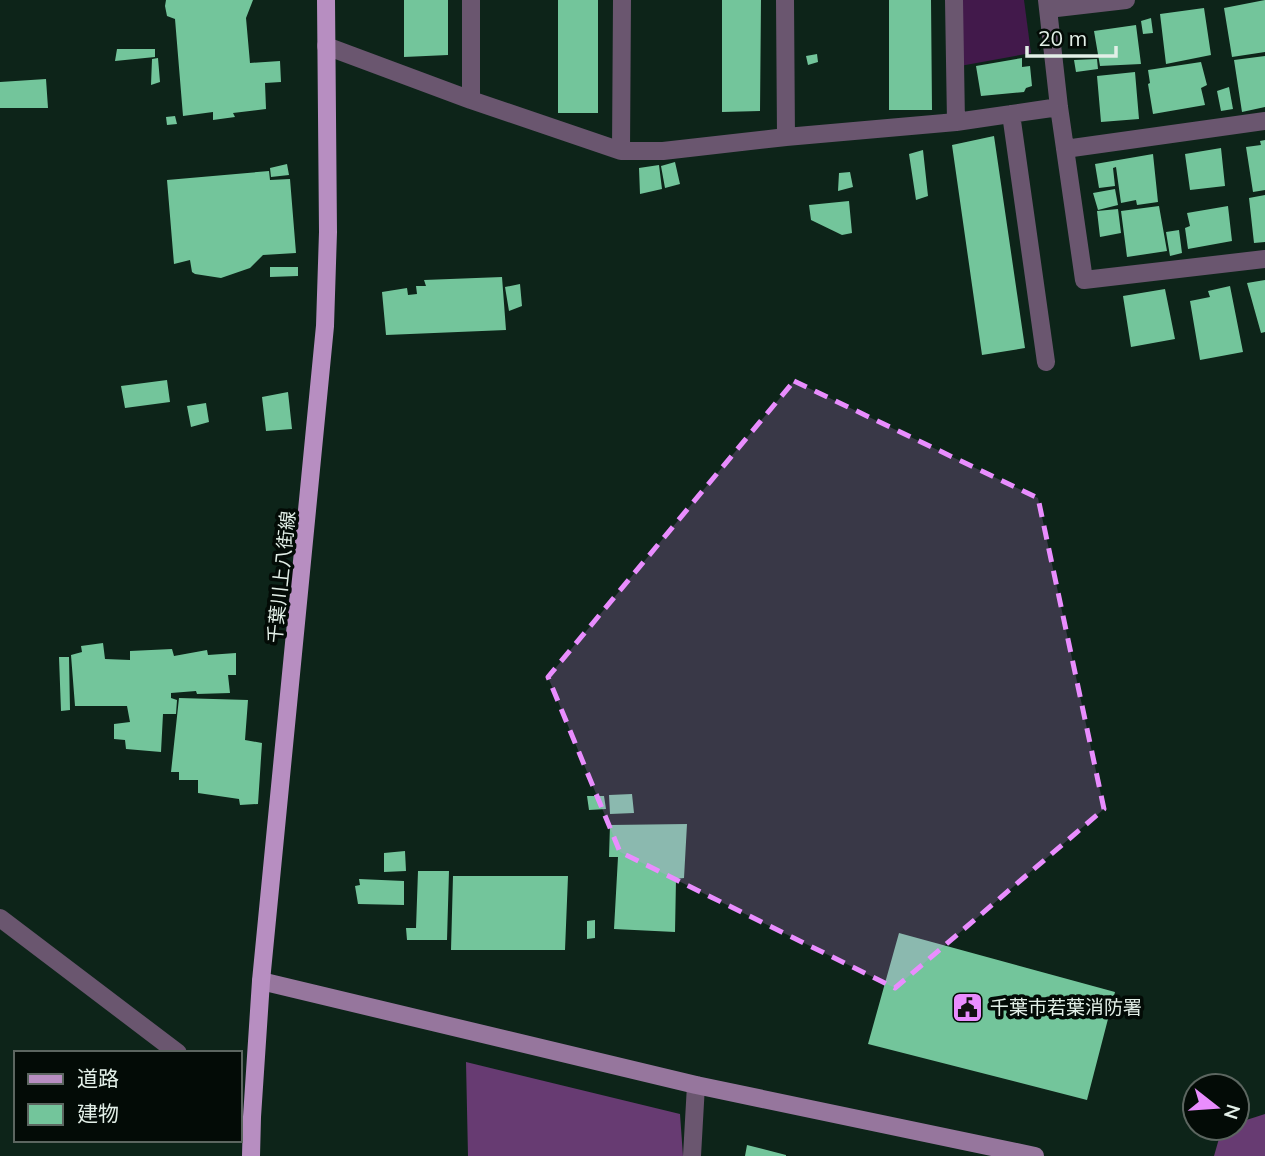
<svg xmlns="http://www.w3.org/2000/svg" width="1265" height="1156" font-family="Mulish,'Noto Sans JP',sans-serif">
	<style>
		.green { fill: #42194b }
		.forest { fill: #673b72 }
		.building { fill: #73c59b }
		.lines { fill: none; stroke-linecap: round; stroke-linejoin: round }
		.street { stroke: #6a566f; stroke-width: 18 }
		.secondary { stroke: #96769d; stroke-width: 18 }
		.primary { stroke: #b78ec1; stroke-width: 18 }
		.marked { fill: #e98dfe; fill-opacity: 0.2; stroke: #e98dfe; stroke-width: 5; stroke-dasharray: 14 9; stroke-linejoin: round }
		.labels { text-anchor: middle; stroke-width: 7; stroke-linejoin: round; paint-order: stroke }
		.street-label { font-size: 19px; fill: #e2efe7; stroke: #030b06 }
		.poi-label { font-size: 19px; fill: #e2efe7; stroke: #030b06; text-anchor: start }
	</style>
	<rect width="100%" height="100%" fill="#0d2419"/>
	<path class="green" d="M960,0H1024L1031,53L960,66Z"/>
	<path class="forest" d="M466,1062L680,1114L683,1156H468Z
		M1265,1114V1156H1214L1222,1128H1237V1123Z"/>
	<path class="building" d="M166,0H253L246,18L250,63L280,61L281,82L265,83L266,109L233,113L235,117L213,120V112L183,116L175,19L167,16L165,6Z
		M404,0H448V55L404,57Z
		M558,0H598V113H558Z
		M722,0H761L760,111L722,112Z
		M889,0H931L932,110H889Z
		M1265,0V52L1232,57L1224,8Z
		M1204,8L1211,55L1166,64L1160,14Z
		M1151,18L1153,33L1143,34L1141,21Z
		M1136,25L1141,64L1100,66L1094,31Z
		M117,49H155V57L115,61Z
		M817,54L818,62L808,65L806,56Z
		M1265,56V107L1242,112L1234,60Z
		M158,58L160,82L151,85L152,59Z
		M1022,58V67L1030,66L1032,86L1026,88L1024,92L981,96L976,66Z
		M1097,59L1098,69L1076,72L1074,60Z
		M1201,62L1207,85L1201,88L1205,105L1153,114L1148,84L1150,83L1148,70Z
		M1135,72L1139,119L1101,122L1097,76Z
		M46,79L48,108H0V82Z
		M1229,87L1233,109L1221,111L1217,91Z
		M175,116L177,124L167,125L166,117Z
		M994,136L1025,348L982,355L952,145Z
		M1265,140V190L1253,192L1246,147L1261,145L1260,141Z
		M1221,148L1225,186L1190,190L1185,154Z
		M923,150L928,196L916,200L909,154Z
		M1153,154L1158,202L1137,205L1136,200L1121,203L1116,167L1113,168L1115,186L1099,188L1095,164Z
		M675,162L680,184L665,188L661,166Z
		M287,164L289,175L271,177L270,168Z
		M659,165L662,189L640,194L639,168Z
		M269,171L270,180L290,179L296,253L263,255L250,268L221,278L195,274L192,272L190,260L174,264L167,180Z
		M850,172L853,187L838,191L839,173Z
		M1115,189L1118,205L1098,210L1093,193Z
		M1265,195V242L1254,243L1249,198Z
		M849,201L852,233L842,235L811,220L809,205Z
		M1159,206L1167,251L1127,257L1121,211Z
		M1228,206L1232,241L1188,249L1185,228L1190,226L1187,213Z
		M1118,209L1121,233L1100,237L1097,211Z
		M1179,230L1182,253L1170,256L1166,232Z
		M270,267H298V276L270,277Z
		M502,277L506,330L386,335L382,292L407,288L408,295L417,294L416,286H426L424,280Z
		M1265,280V332L1261,333L1247,283Z
		M520,284L522,306L509,311L505,287Z
		M1230,286L1243,352L1200,360L1190,301L1210,297L1208,291Z
		M1165,289L1175,339L1131,347L1123,296Z
		M167,380L170,402L125,408L121,386Z
		M288,392L292,429L266,431L262,397Z
		M206,403L209,422L191,427L187,406Z
		M103,643L105,659L130,660V651L172,649L174,656L207,650L208,655L236,653V675H228L230,693L197,694L196,691L171,693V698L177,700L176,714H163L161,752L126,749L125,740L114,739V724L130,722L127,706H75L71,655L82,652L81,646Z
		M59,657H69L70,710L61,711Z
		M179,698L248,700L245,740L262,743L258,804L240,805L239,799L198,793V780H179V772H171Z
		M632,794L634,813L610,814L609,795Z
		M587,796H604L606,809L589,810Z
		M687,824L684,878L676,879L675,932L614,929L618,857H609L610,825Z
		M405,851L406,871L384,872V853Z
		M418,871H449L447,940H407L406,928H416Z
		M453,876H568L565,950H451Z
		M359,879L404,881V905L358,904L355,886L360,885Z
		M595,920V938L587,939V921Z
		M899,933L1115,992L1087,1100L868,1044Z
		M747,1145L786,1155V1156H745Z"/>
	<g class="lines">
		<path class="street" d="M471,0V100
			M785,0L786,137
			M954,0L956,122
			M1047,0L1059,107L1084,280L1265,259
			M1048,9L1126,0
			M326,46L471,100L621,151H663L786,137L956,122L1059,107
			M1011,114L1046,362
			M1065,149L1265,121
			M621,151L622,0
			M0,918L178,1053
			M692,1156L696,1085"/>
		<path class="secondary" d="M261,981L696,1085L1035,1156"/>
		<path class="primary" d="M251,1156L252,1117L261,981L325,326L328,232L326,0"/>
	</g>
	<path class="marked" d="M794,381L1038,498L1104,809L895,988L620,852L548,677Z"/>
	<defs>
		<symbol id="civic-square" viewBox="-11 -11 22 22"><rect x="-9" y="-9" width="18" height="18" rx="4" fill="#e98dfe" stroke="#030b06"/><path d="M-.6-6.5H3V-4.5H.6V-3L4-1V1h2V6H-6V1h2V-1L-.6-3ZM-1.2 2.5V6h2.4V2.5Z" fill="#111"/></symbol>
	</defs>
	<g fill-rule="evenodd">
		<use href="#civic-square" x="950" y="990" width="35" height="35"/>
	</g>
	<g class="labels">
		<g class="street-label">
			<text transform="translate(281 577) rotate(-84)" y="7">千葉川上八街線</text>
		</g>
		<g class="poi-label">
			<text x="990" y="1014">千葉市若葉消防署</text>
		</g>
	</g>
	<rect x="14" y="1051" width="228" height="91" fill="#030b06" stroke="#5c6660" stroke-width="2"/>
	<rect x="28" y="1074" width="35" height="10" fill="#b78ec1" stroke="#5c6660" stroke-width="2"/>
	<text x="77" y="1086" font-size="21" fill="#e2efe7">道路</text>
	<rect x="28" y="1104" width="35" height="21" fill="#73c59b" stroke="#5c6660" stroke-width="2"/>
	<text x="77" y="1121" font-size="21" fill="#e2efe7">建物</text>
	<g transform="translate(1216 1107) rotate(107)"><circle r="33" fill="#030b06" stroke="#5c6660" stroke-width="2"/>
	<path d="M0-5L12 26L0 18L-12 26Z" fill="#e98dfe"/>
	<text y="-10" font-size="19" font-weight="bold" text-anchor="middle" fill="#e2efe7">N</text>
	</g>
	<path d="M1027 46v10h89v-10" fill="none" stroke="#e2efe7" stroke-width="3.5"/>
	<text x="1038" y="46" font-size="21" fill="#e2efe7" stroke="#030b06" stroke-width="5" paint-order="stroke">20 m</text>
</svg>
